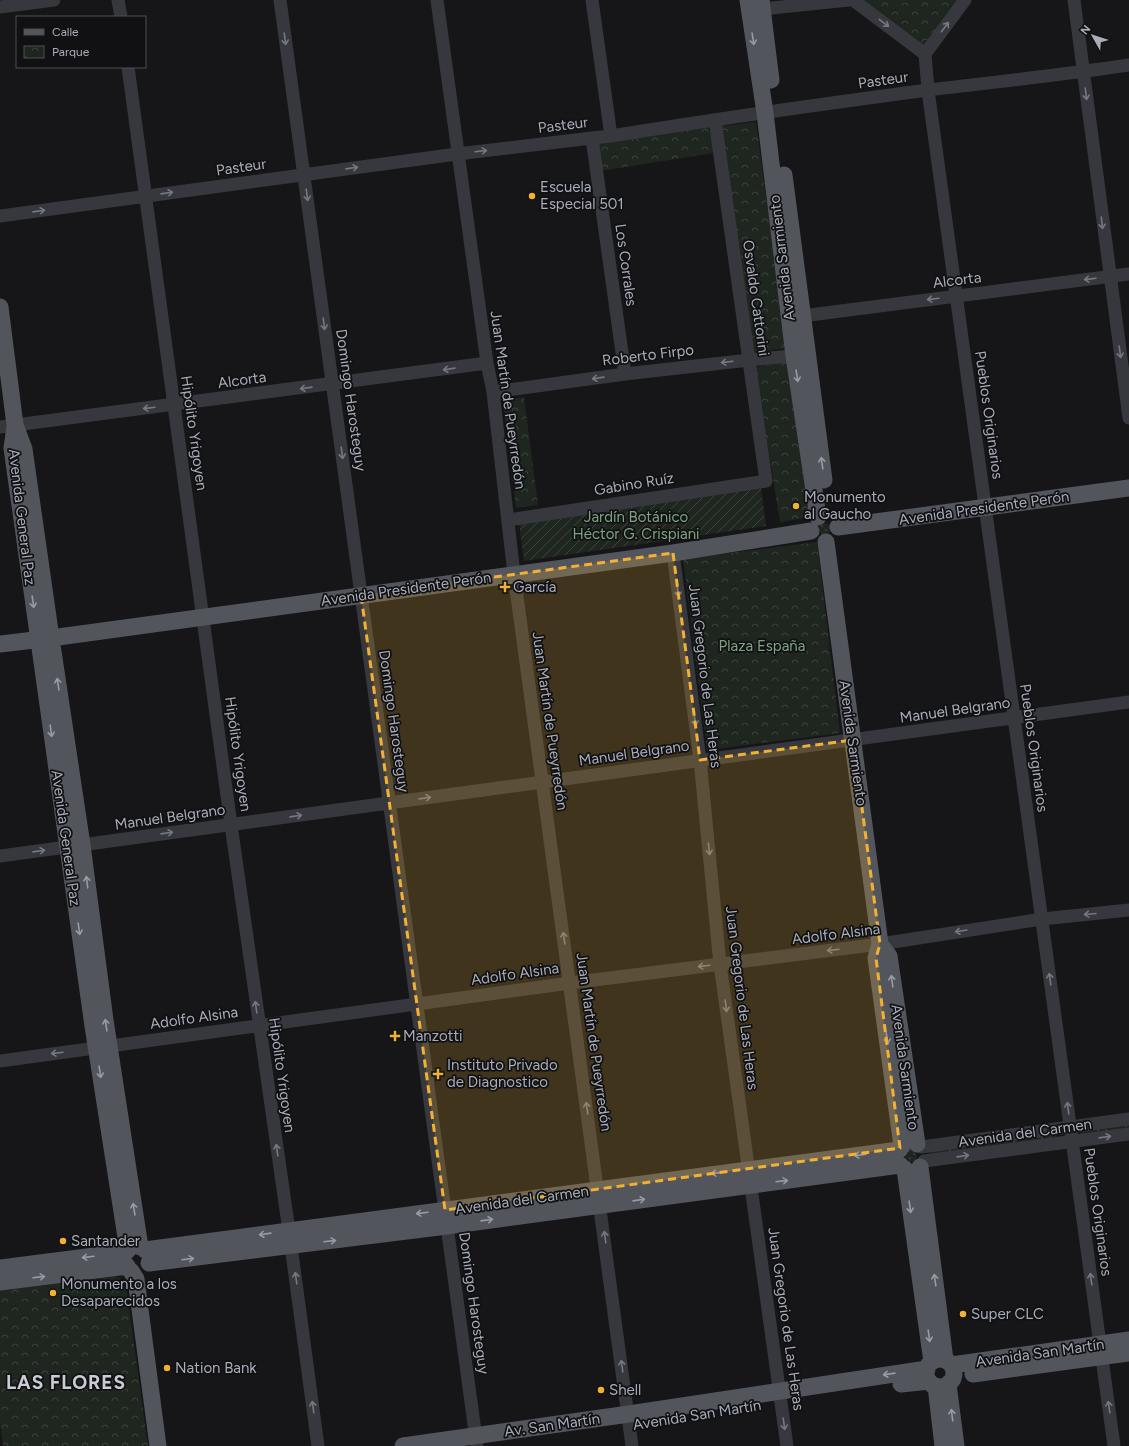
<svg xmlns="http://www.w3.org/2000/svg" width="1129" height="1446" font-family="Figtree,sans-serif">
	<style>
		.grass { fill: url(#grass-dots) }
		.park { fill: url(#park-crowns) }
		.garden { fill: url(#garden-furrows) }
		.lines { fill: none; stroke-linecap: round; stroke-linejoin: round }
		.minor { stroke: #37383d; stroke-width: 13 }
		.major { stroke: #53555c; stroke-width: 17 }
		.oneway { stroke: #757881 }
		.oneway2 { stroke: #979ba6 }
		.marked { fill: #f2b134; fill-opacity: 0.2; stroke: #f2b134; stroke-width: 3; stroke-dasharray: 8 5; stroke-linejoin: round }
		.poi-dot { fill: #f2b134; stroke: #111113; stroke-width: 1.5 }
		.labels { text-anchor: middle; stroke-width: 3.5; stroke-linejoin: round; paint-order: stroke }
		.street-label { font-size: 15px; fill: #a8adb8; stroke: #111113 }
		.poi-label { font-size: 15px; fill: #a8adb8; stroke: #111113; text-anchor: start }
		.park-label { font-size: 15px; fill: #7fa381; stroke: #111113 }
		.district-label { font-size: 19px; font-weight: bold; letter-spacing: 1px; fill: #c9ccd4; stroke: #111113 }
	</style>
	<defs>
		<pattern id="grass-dots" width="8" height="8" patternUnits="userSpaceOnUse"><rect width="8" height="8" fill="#1e261f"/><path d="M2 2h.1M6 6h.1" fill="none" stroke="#3c433d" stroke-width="1.8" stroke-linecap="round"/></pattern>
		<pattern id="park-crowns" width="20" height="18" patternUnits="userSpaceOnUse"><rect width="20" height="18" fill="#1e261f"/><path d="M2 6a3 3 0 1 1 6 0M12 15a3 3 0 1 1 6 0" fill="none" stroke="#3c433d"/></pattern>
		<pattern id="garden-furrows" width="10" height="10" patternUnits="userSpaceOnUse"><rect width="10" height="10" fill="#1e261f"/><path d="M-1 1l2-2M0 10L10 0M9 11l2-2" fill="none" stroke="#3c433d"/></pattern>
	</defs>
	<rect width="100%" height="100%" fill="#161618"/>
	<path class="grass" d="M819 529a6 6 0 1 1 12 0a6 6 0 1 1-12 0Z
		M1129,1124V1130L1081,1136L1080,1131Z
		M1056,1134L1057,1139L931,1156L930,1150Z
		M905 1156a6 6 0 1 1 12 0a6 6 0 1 1-12 0Z"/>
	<path class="park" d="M862,0H960L925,44L921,45Z
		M756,122L786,348L752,353L722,126Z
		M708,124L714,153L600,171L597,142Z
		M790,361L815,516L780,522L755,367Z
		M524,397L538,505L516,508L503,400Z
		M817,542L840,733L707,750L683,559Z
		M111,1274L119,1278L126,1286L148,1446H3L0,1423V1290Z"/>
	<path class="garden" d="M761,488L766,526L524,561L519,523Z"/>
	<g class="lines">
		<path class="minor" d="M118,0L121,17
			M280,0L477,1446
			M437,0L487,363L493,392L514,574L632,1446
			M592,0L611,136
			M853,0L925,54
			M965,0L925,54L928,90L1114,1446
			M1074,0L1129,418
			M0,7L54,0
			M753,10L849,0
			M128,67L231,825L289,1231L318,1446
			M592,138L625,374
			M0,216L457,154L592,138L611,136C716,119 822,104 928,90C995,82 1062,75 1129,65
			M794,317L1129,274
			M493,392L625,374L749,360L802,355
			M0,427L487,363
			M508,520L766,481L715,120
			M673,553L700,760L720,964L787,1446
			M0,856L1129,702
			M0,1061L570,983L880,944L1042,919L1129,910
			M921,1147L1129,1119
			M924,1161L1129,1134"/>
		<path class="major" d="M748,0L765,113L794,356L818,517
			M761,0L771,80
			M784,175L824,480
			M0,307L15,425L24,449L51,638L82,845L105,1020L140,1247
			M15,427L12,448L93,1026L128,1250
			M838,527L1129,488
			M826,542L880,944L876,958L902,1146
			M0,644L51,638L673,553L811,531
			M880,944L889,956L917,1144
			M920,1167L945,1360
			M905,1169L932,1362
			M145,1250L899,1150
			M149,1263L447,1226L900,1165
			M0,1268L126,1252
			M131,1271L136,1279L158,1446
			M0,1282L127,1266
			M926 1373a14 14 0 1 1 28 0a14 14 0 1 1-28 0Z
			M952,1365L1129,1340
			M973,1374L1129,1353
			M901,1384L929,1381
			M948,1384L956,1446
			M936,1386L943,1446
			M403,1446L629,1414L927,1369"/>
	</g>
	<defs><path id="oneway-shaft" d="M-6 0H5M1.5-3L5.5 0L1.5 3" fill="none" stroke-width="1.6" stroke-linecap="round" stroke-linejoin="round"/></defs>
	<g class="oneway">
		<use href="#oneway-shaft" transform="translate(884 23) rotate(37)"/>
		<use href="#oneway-shaft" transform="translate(945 27) rotate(-53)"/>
		<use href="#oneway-shaft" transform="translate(285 39) rotate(82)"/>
		<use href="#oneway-shaft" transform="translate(1086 94) rotate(83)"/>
		<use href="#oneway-shaft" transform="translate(481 151) rotate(-7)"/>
		<use href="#oneway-shaft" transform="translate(352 168) rotate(-8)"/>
		<use href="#oneway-shaft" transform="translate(167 193) rotate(-8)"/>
		<use href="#oneway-shaft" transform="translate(307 195) rotate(82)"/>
		<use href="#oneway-shaft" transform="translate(39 211) rotate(-8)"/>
		<use href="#oneway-shaft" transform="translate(1102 223) rotate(83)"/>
		<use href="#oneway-shaft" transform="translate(1090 279) rotate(173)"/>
		<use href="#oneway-shaft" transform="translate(933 299) rotate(173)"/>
		<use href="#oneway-shaft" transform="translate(324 324) rotate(82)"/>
		<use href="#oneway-shaft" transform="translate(1120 352) rotate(82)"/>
		<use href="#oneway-shaft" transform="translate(727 362) rotate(173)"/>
		<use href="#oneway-shaft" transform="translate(449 369) rotate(172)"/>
		<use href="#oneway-shaft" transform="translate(598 378) rotate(172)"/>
		<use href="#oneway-shaft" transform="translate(306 388) rotate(172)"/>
		<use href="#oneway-shaft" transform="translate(149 408) rotate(173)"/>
		<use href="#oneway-shaft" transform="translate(342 453) rotate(82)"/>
		<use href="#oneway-shaft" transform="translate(678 591) rotate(82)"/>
		<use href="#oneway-shaft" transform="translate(695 720) rotate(82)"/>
		<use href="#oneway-shaft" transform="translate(425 798) rotate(-8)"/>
		<use href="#oneway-shaft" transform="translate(296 816) rotate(-8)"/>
		<use href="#oneway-shaft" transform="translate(167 833) rotate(-8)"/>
		<use href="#oneway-shaft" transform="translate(709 849) rotate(84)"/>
		<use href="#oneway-shaft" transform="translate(39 851) rotate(-8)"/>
		<use href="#oneway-shaft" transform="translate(1090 914) rotate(175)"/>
		<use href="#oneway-shaft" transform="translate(961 931) rotate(171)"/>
		<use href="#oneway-shaft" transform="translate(564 938) rotate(-98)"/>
		<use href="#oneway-shaft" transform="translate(833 950) rotate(173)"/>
		<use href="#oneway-shaft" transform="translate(704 966) rotate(173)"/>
		<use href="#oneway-shaft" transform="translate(1050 979) rotate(-98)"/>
		<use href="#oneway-shaft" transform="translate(726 1006) rotate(82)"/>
		<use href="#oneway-shaft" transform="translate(256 1007) rotate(-98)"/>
		<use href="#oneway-shaft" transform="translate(57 1053) rotate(173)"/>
		<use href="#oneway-shaft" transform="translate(587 1108) rotate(-98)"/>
		<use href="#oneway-shaft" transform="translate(1068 1108) rotate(-98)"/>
		<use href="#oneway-shaft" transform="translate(1105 1137) rotate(-8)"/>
		<use href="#oneway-shaft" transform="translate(277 1150) rotate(-98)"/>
		<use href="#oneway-shaft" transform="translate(963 1156) rotate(-8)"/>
		<use href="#oneway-shaft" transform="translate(605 1237) rotate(-98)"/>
		<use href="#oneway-shaft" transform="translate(296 1278) rotate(-98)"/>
		<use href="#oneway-shaft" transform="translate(1091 1279) rotate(-98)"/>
		<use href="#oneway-shaft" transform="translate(622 1366) rotate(-98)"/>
		<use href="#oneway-shaft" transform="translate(313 1407) rotate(-98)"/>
		<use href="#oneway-shaft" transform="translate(1109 1407) rotate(-98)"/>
		<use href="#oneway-shaft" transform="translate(784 1424) rotate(82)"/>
	</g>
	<g class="oneway2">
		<use href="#oneway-shaft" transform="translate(753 39) rotate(81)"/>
		<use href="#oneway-shaft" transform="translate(797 376) rotate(81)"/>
		<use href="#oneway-shaft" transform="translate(822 463) rotate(-98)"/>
		<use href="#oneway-shaft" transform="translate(33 602) rotate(82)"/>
		<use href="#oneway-shaft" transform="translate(58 684) rotate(-99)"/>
		<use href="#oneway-shaft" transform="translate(51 731) rotate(82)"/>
		<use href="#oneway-shaft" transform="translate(87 882) rotate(-97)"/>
		<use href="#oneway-shaft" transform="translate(79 929) rotate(82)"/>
		<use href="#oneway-shaft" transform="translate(892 981) rotate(-98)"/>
		<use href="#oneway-shaft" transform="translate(106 1025) rotate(-99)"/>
		<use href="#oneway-shaft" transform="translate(887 1038) rotate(82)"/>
		<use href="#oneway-shaft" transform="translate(100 1072) rotate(81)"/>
		<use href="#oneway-shaft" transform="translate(860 1155) rotate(173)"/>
		<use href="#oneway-shaft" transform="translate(717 1173) rotate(173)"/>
		<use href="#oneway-shaft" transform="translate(782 1181) rotate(-7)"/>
		<use href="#oneway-shaft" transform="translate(639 1200) rotate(-8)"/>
		<use href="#oneway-shaft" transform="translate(910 1207) rotate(82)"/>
		<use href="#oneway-shaft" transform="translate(134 1209) rotate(-99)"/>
		<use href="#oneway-shaft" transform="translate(422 1213) rotate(173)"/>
		<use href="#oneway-shaft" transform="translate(487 1220) rotate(-8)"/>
		<use href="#oneway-shaft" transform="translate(265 1234) rotate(172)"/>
		<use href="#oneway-shaft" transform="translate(330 1241) rotate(-7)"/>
		<use href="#oneway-shaft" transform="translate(88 1257) rotate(173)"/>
		<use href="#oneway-shaft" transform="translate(188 1259) rotate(-7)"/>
		<use href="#oneway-shaft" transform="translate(39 1277) rotate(-7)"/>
		<use href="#oneway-shaft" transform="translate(935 1280) rotate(-98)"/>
		<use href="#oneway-shaft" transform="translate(929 1336) rotate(82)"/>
		<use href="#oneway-shaft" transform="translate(889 1374) rotate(172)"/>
		<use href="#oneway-shaft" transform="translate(952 1415) rotate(-97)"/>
	</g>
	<path class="marked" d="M673,553L700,760L853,740L880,944L876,958L900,1148L445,1210L361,595Z"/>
	<g class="poi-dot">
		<circle cx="532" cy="196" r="4"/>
		<circle cx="796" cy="506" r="4"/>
		<path d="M503 581h4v4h4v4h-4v4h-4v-4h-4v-4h4z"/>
		<path d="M393 1030h4v4h4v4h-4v4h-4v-4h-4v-4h4z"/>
		<path d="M436 1068h4v4h4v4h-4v4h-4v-4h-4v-4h4z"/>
		<circle cx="63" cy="1241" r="4"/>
		<circle cx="53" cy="1293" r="4"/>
		<circle cx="963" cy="1314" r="4"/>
		<circle cx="167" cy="1368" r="4"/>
		<circle cx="601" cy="1390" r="4"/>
	</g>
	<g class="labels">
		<g class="street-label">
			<text transform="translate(883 80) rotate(-8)" y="5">Pasteur</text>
			<text transform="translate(563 125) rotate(-7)" y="5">Pasteur</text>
			<text transform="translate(241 167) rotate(-8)" y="5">Pasteur</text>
			<text transform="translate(782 258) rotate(-97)" y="5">Avenida Sarmiento</text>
			<text transform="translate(626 265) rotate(82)" y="5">Los Corrales</text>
			<text transform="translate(957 280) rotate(-7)" y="5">Alcorta</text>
			<text transform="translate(756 298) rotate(82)" y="5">Osvaldo Cattorini</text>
			<text transform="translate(648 355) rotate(-7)" y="5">Roberto Firpo</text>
			<text transform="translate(242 380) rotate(-8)" y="5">Alcorta</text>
			<text transform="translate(351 400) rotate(82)" y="5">Domingo Harosteguy</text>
			<text transform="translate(508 400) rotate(82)" y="5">Juan Martín de Pueyrredón</text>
			<text transform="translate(989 415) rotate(82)" y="5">Pueblos Originarios</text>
			<text transform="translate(194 433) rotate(82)" y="5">Hipólito Yrigoyen</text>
			<text transform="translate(634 484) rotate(-9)" y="5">Gabino Ruíz</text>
			<text transform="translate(984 508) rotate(-8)" y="5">Avenida Presidente Perón</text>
			<text transform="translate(22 517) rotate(83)" y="5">Avenida General Paz</text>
			<text transform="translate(406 589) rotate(-8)" y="5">Avenida Presidente Perón</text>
			<text transform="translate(705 676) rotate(83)" y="5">Juan Gregorio de Las Heras</text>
			<text transform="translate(955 710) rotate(-8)" y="5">Manuel Belgrano</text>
			<text transform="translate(394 721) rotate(82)" y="5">Domingo Harosteguy</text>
			<text transform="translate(550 721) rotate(82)" y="5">Juan Martín de Pueyrredón</text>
			<text transform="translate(853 743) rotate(82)" y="5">Avenida Sarmiento</text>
			<text transform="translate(1034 748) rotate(82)" y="5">Pueblos Originarios</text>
			<text transform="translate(634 753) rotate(-8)" y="5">Manuel Belgrano</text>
			<text transform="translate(238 754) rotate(82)" y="5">Hipólito Yrigoyen</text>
			<text transform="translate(170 817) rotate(-8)" y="5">Manuel Belgrano</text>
			<text transform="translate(66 838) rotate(82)" y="5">Avenida General Paz</text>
			<text transform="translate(836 934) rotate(-7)" y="5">Adolfo Alsina</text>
			<text transform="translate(515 974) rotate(-8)" y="5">Adolfo Alsina</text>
			<text transform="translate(742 998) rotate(83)" y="5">Juan Gregorio de Las Heras</text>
			<text transform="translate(194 1018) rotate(-8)" y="5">Adolfo Alsina</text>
			<text transform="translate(594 1042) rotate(82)" y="5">Juan Martín de Pueyrredón</text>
			<text transform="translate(905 1067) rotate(82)" y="5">Avenida Sarmiento</text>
			<text transform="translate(282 1075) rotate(82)" y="5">Hipólito Yrigoyen</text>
			<text transform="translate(1025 1133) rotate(-8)" y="5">Avenida del Carmen</text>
			<text transform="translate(522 1200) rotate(-8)" y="5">Avenida del Carmen</text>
			<text transform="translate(1098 1212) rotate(82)" y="5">Pueblos Originarios</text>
			<text transform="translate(474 1303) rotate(82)" y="5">Domingo Harosteguy</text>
			<text transform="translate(786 1319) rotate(82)" y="5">Juan Gregorio de Las Heras</text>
			<text transform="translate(1040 1353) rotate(-8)" y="5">Avenida San Martín</text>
			<text transform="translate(697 1415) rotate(-9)" y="5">Avenida San Martín</text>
			<text transform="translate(552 1425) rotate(-8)" y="5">Av. San Martín</text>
		</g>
		<g class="poi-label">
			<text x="540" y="192">Escuela<tspan x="540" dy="17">Especial 501</tspan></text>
			<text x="804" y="502">Monumento<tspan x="804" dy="17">al Gaucho</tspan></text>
			<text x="513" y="592">García</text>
			<text x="403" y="1041">Manzotti</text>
			<text x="447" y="1070">Instituto Privado<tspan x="447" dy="17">de Diagnostico</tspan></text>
			<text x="71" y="1246">Santander</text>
			<text x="61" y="1289">Monumento a los<tspan x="61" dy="17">Desaparecidos</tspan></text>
			<text x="971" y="1319">Super CLC</text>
			<text x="175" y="1373">Nation Bank</text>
			<text x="609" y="1395">Shell</text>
		</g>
		<g class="park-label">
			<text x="636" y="522">Jardín Botánico<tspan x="636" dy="17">Héctor G. Crispiani</tspan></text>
			<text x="762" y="651">Plaza España</text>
		</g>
		<g class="district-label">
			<text x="66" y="1389">LAS FLORES</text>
		</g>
	</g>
	<rect x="16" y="16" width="130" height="52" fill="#111113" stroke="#4d4f55"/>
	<rect x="24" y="29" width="20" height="6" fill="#53555c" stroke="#4d4f55"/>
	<text x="52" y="36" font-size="12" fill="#a8adb8">Calle</text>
	<rect x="24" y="46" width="20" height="12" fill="url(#park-crowns)" stroke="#4d4f55"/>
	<text x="52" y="56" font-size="12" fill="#a8adb8">Parque</text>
	<g transform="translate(1093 36) rotate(309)" stroke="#111113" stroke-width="3" paint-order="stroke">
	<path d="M0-3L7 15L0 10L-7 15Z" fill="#a8adb8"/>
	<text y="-6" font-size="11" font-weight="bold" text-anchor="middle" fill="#a8adb8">N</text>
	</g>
</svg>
